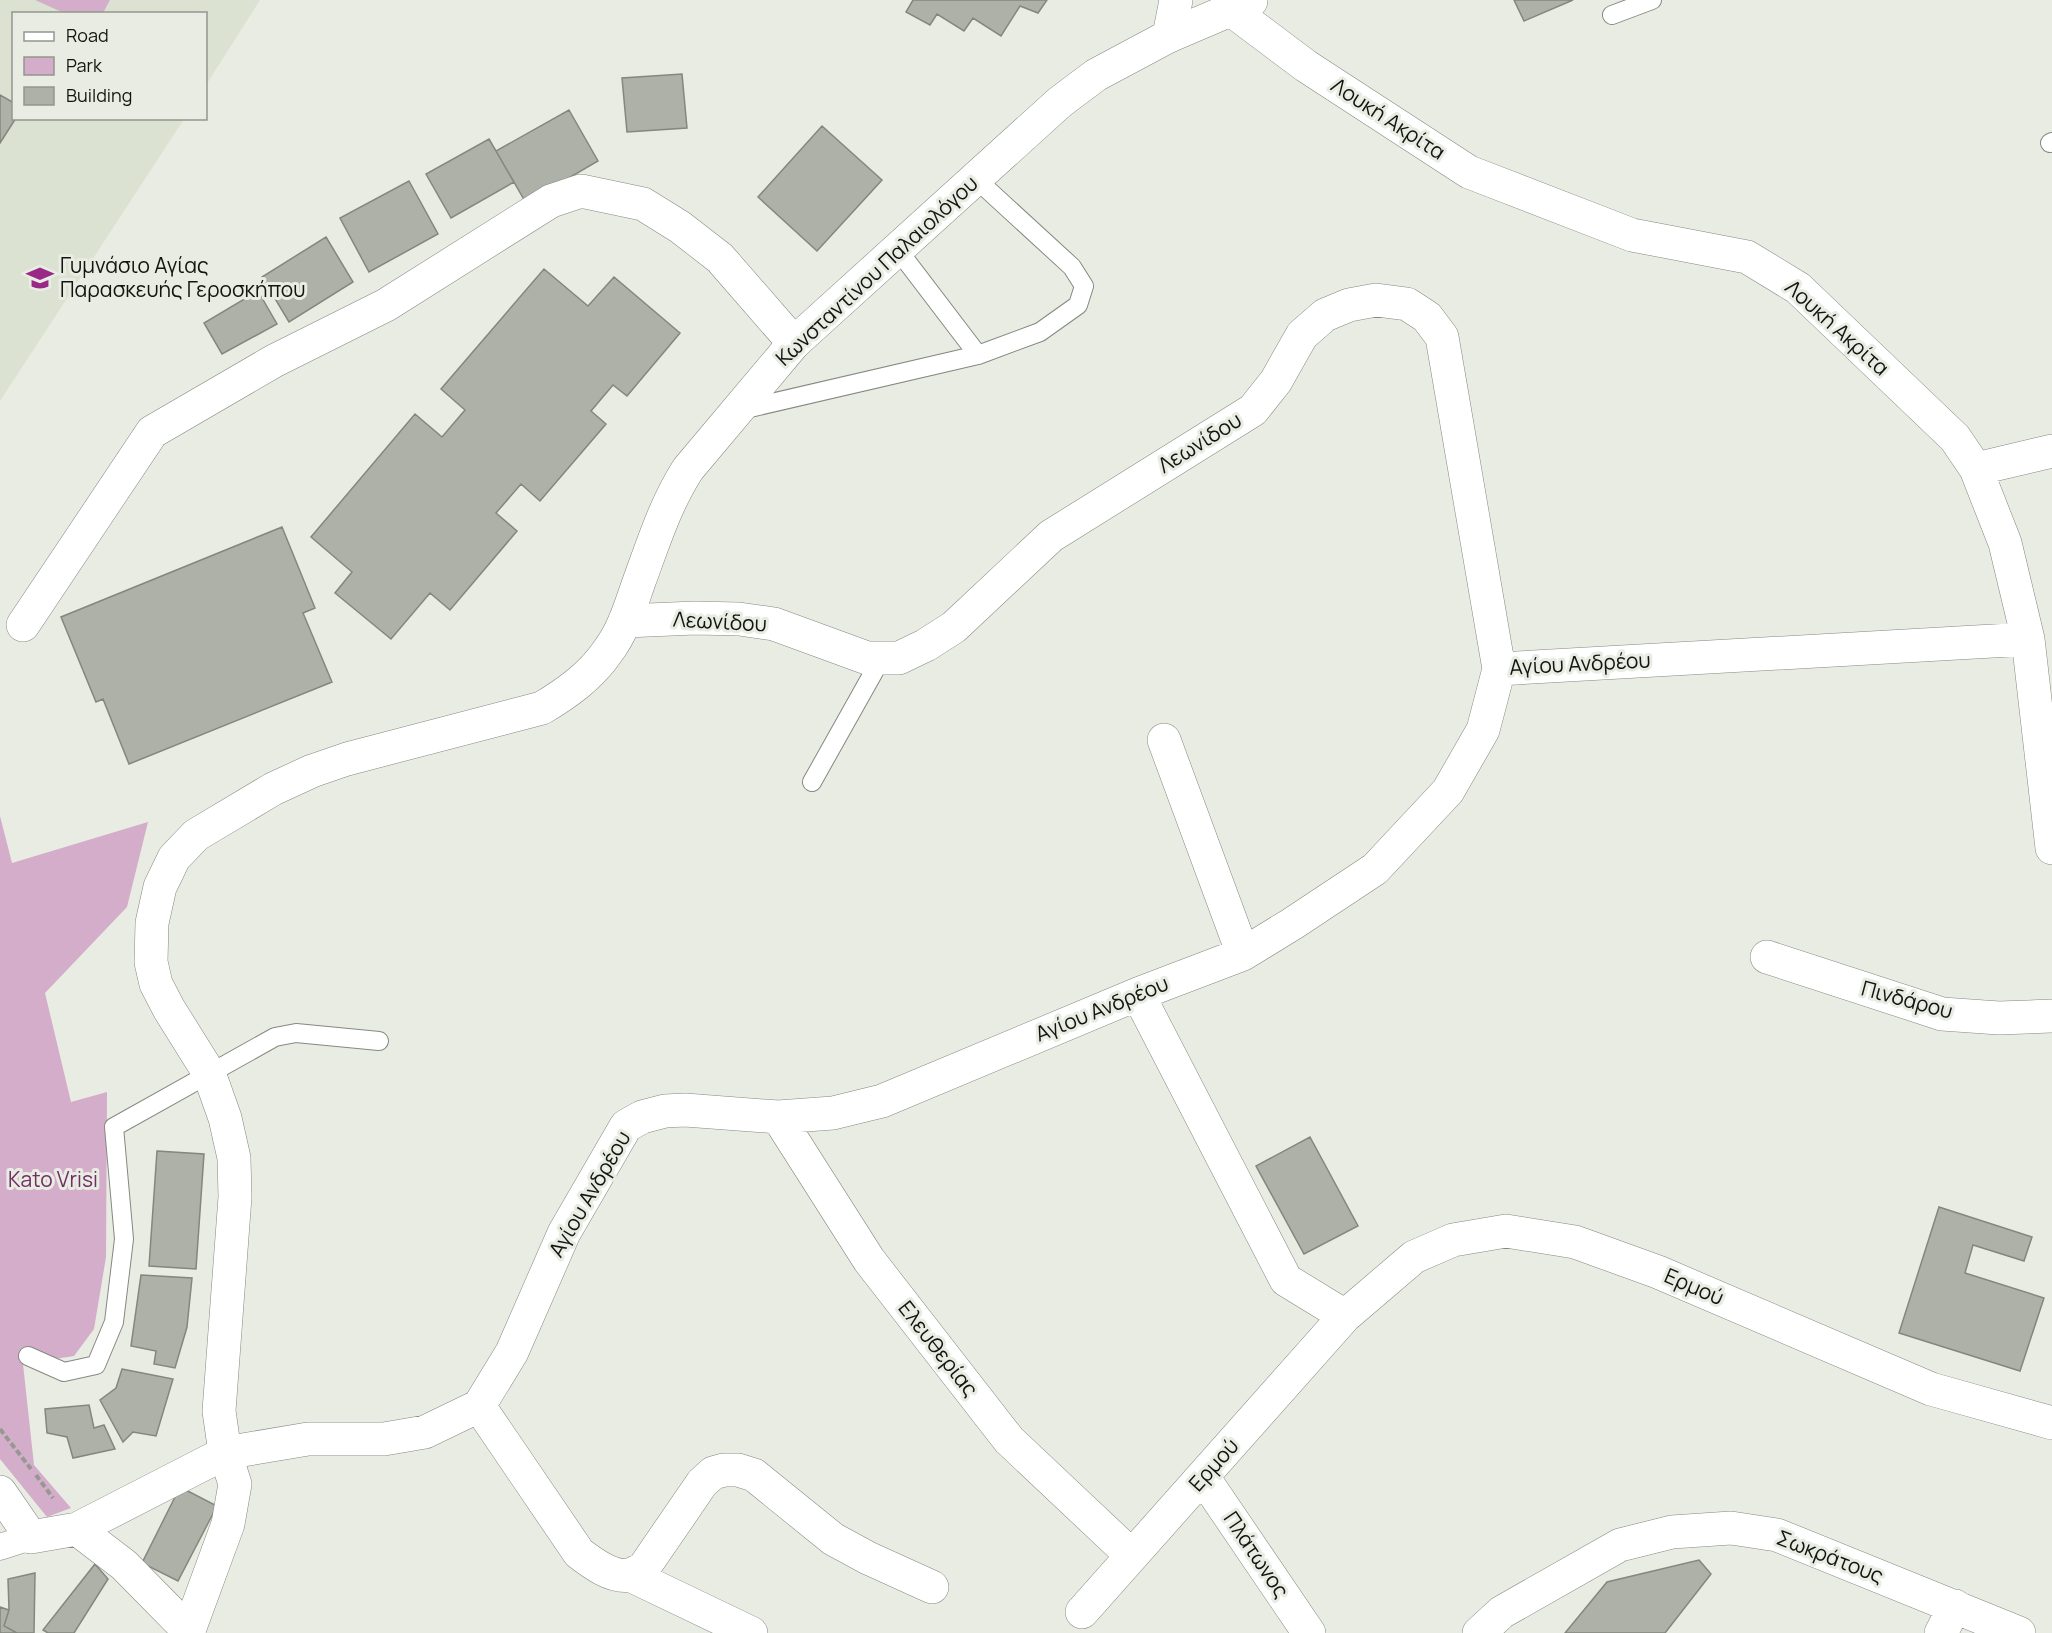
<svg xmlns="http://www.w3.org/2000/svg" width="2052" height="1633" font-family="Manrope,sans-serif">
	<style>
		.built { fill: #dbe2d1 }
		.green { fill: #d4adca }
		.building { fill: #adb1a7; stroke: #83877e; stroke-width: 1.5 }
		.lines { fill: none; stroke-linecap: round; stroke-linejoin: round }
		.service-casing { stroke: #858980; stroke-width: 20 }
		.pedestrian-casing { stroke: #858980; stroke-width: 27 }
		.minor-casing { stroke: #858980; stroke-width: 34 }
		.tertiary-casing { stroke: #858980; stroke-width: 34 }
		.path { stroke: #969992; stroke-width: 4; stroke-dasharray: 6 3; stroke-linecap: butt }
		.service { stroke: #fff; stroke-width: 18 }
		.pedestrian { stroke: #fff; stroke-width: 26 }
		.minor { stroke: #fff; stroke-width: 33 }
		.tertiary { stroke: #fff; stroke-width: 33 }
		.labels { text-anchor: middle; stroke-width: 6; stroke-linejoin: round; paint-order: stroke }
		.street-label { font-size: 21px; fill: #121410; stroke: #e8ece2 }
		.poi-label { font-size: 21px; fill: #121410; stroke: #e8ece2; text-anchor: start }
		.park-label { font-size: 21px; fill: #722e65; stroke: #e8ece2 }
	</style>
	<rect width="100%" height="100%" fill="#e8ece2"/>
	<path class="built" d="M0,0H260L206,85V14H14V118L184,119L0,401Z"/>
	<path class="green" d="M35,0H110L103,13H64Z
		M0,816L12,863L148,822L127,907L45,993L71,1102L107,1092L106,1257L94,1329L74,1356L23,1364L34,1465L71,1508L47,1517L0,1459Z"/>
	<path class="building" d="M913,0H1047L1038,13L1020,6L1001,36L973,18L964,31L937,14L930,25L906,12Z
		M1514,0H1573L1524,21Z
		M682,74L687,128L627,132L622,78Z
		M0,95L14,103V118H16L0,143Z
		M569,110L598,161L526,203L496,151Z
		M822,126L882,180L817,251L758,197Z
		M489,139L514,182L451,218L426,174Z
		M409,181L438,234L369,272L340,218Z
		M326,237L353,282L289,322L262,277Z
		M544,269L588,306L614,277L680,333L627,396L613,385L591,411L606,424L540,501L521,484L496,513L517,531L450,610L430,593L391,639L335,593L352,572L311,537L415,414L442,437L465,410L441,389Z
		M258,291L277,324L222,354L204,323Z
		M282,527L315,608L303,613L332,682L129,764L103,699L96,702L61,617Z
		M1310,1137L1358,1226L1304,1254L1256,1166Z
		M157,1151L204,1154L196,1269L149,1266Z
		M1939,1207L2032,1237L2024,1261L1973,1245L1965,1273L2044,1298L2020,1371L1899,1333Z
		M141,1275L192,1278L187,1327L175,1368L154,1364L156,1351L131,1346Z
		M122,1369L173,1379L156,1436L133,1432L123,1442L100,1400L116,1388Z
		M89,1405L94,1428L104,1425L115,1449L73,1458L67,1437L47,1433L45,1409Z
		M180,1487L217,1506L178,1581L142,1563Z
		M1699,1560L1711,1574L1665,1633H1565L1607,1582Z
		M95,1564L108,1579L74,1633H48L43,1630Z
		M35,1573L34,1633H17L4,1626L9,1610L8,1579Z
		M0,1607L9,1610L4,1626L17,1633H0Z"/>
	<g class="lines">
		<defs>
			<path id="service" d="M1612,15L1652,0
				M2050,143L2052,142
				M898,250L978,355
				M741,410L978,355L1040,332L1078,305L1084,286L1072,267L975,178
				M812,782L881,659
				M28,1356L64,1372L96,1365L114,1322L124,1239L114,1127L275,1037L296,1033L379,1041"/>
			<path id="pedestrian" d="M0,1547L31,1537"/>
			<path id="minor" d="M1230,9L1306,66L1469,172L1632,235L1747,257L1798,288L1955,438L1976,469L2005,543L2028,639L2052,848
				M1169,36L1251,1
				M1976,469L2052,451
				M625,621L695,618L739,619L774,624L867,658H899L926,645L954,627L1051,536L1253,410L1276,381L1302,335L1325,315L1349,305L1376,300L1407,304L1427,317L1442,337L1499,669
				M23,625L152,432L274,361L386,305L551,201L581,191L643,204L680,227L720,258L794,343
				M1164,740L1243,954
				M1767,957L1942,1014L1999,1018L2052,1016
				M1138,994L1286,1280L1345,1316
				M778,1117L869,1260L1009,1440L1131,1555
				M479,1406L579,1553C592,1563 612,1578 629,1575C634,1574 639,1570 643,1569L702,1483L713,1473L724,1470H738L754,1475L833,1539L868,1558L932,1587
				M1203,1477L1309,1633
				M0,1492L31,1537L77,1529L225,1453L308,1439H384L425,1432L479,1406L512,1352L564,1233L626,1126L642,1117L665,1111L685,1110L778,1117L833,1113L882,1101L1138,994L1243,954L1292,924L1375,869L1448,791L1483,730L1499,669L2028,639
				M77,1529L124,1565L189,1631
				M630,1575L751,1633
				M1082,1612L1345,1316L1414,1257L1453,1240L1506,1231L1575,1242L1658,1272L1931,1389L2052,1423
				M1479,1633L1502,1612L1620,1545L1672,1532L1731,1528L1777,1535L2019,1633
				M1941,1633L1955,1606"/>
			<path id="tertiary" d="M188,1633L228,1524L235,1484L225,1453L219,1411L235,1197L234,1158L225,1118L209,1073L169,1009L156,984L151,962L152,923L160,887L174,858L196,835L273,789L312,771L347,759L542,708C567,693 591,676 608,651C624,630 631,604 640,579C654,541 666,503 688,469L794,343L1060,102L1096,75L1169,36L1176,0"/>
		</defs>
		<use href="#service" class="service-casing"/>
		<use href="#pedestrian" class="pedestrian-casing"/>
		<use href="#minor" class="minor-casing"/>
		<use href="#tertiary" class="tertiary-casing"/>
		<path class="path" d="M0,1429L31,1469
			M36,1475L53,1498"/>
		<use href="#service" class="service"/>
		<use href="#pedestrian" class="pedestrian"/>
		<use href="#minor" class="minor"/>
		<use href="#tertiary" class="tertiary"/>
	</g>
	<defs>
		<symbol id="school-bare" viewBox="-9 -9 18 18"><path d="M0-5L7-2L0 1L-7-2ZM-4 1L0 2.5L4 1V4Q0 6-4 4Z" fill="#992987" stroke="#e8ece2" stroke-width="2.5" paint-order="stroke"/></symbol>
	</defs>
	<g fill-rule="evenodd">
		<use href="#school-bare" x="21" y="259" width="38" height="38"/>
	</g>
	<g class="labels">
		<g class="street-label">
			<text transform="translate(1388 119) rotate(33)" y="7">Λουκή Ακρίτα</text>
			<text transform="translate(877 271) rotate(-43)" y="7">Κωνσταντίνου Παλαιολόγου</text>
			<text transform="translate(1837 328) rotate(42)" y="7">Λουκή Ακρίτα</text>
			<text transform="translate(1200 443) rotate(-32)" y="7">Λεωνίδου</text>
			<text transform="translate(720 622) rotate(3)" y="7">Λεωνίδου</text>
			<text transform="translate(1580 664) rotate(-3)" y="7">Αγίου Ανδρέου</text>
			<text transform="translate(1907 1000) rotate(15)" y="7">Πινδάρου</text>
			<text transform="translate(1102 1009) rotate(-22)" y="7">Αγίου Ανδρέου</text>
			<text transform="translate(590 1194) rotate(-60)" y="7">Αγίου Ανδρέου</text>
			<text transform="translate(1694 1287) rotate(23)" y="7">Ερμού</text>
			<text transform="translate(938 1349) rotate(52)" y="7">Ελευθερίας</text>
			<text transform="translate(1214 1465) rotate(-48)" y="7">Ερμού</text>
			<text transform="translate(1256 1555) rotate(56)" y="7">Πλάτωνος</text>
			<text transform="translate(1830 1557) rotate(21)" y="7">Σωκράτους</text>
		</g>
		<g class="poi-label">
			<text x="60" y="273">Γυμνάσιο Αγίας<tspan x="60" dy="24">Παρασκευής Γεροσκήπου</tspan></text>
		</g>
		<g class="park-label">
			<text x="53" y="1187">Kato Vrisi</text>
		</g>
	</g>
	<rect x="12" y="12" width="195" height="108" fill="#e8ece2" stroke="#92968e" stroke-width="1.5"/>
	<rect x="24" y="32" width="30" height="9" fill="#ffffff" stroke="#92968e" stroke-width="1.5"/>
	<text x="66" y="42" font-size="18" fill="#121410">Road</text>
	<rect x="24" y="57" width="30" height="18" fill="#d4adca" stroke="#92968e" stroke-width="1.5"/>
	<text x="66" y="72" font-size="18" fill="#121410">Park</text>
	<rect x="24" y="87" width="30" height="18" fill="#adb1a7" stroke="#92968e" stroke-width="1.5"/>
	<text x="66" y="102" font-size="18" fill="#121410">Building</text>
</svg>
